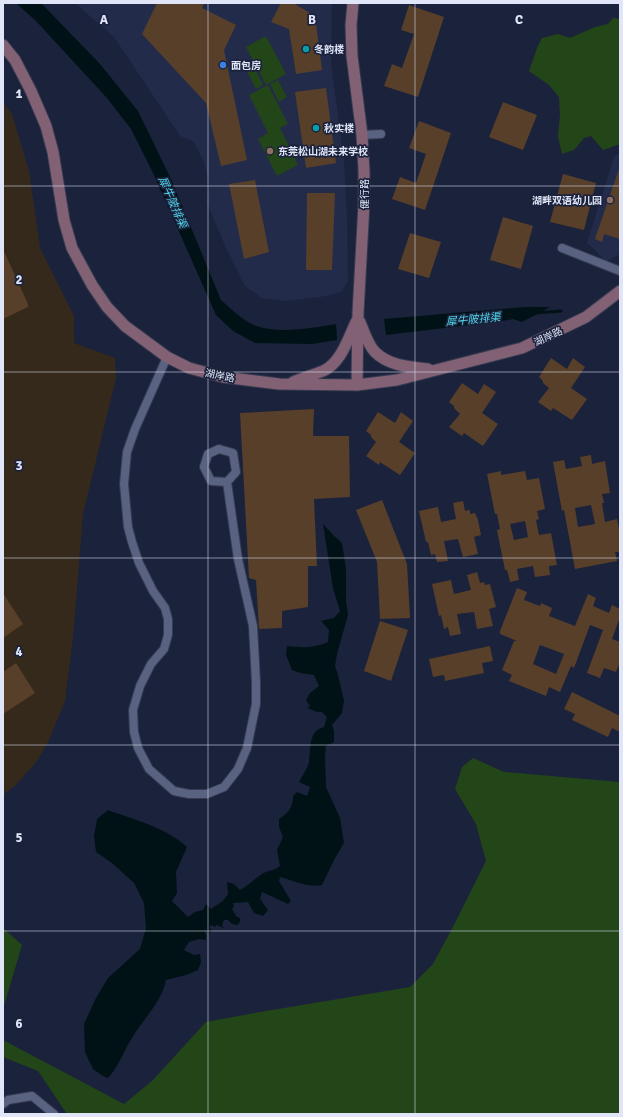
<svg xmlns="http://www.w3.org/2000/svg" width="623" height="1117" font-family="Signika,'Noto Sans SC',sans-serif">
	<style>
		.commercial { fill: #35291b }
		.built { fill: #232b4b }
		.green { fill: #234619 }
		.water { fill: #001216 }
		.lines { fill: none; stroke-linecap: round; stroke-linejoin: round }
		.stream { stroke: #001216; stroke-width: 3 }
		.building { fill: #583f29; fill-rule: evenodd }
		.street-casing { stroke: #373b51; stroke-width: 10 }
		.secondary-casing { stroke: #373b51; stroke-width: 13 }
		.street { stroke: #596280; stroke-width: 8 }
		.secondary { stroke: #826175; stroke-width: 11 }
		.grid { fill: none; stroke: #e0e6f8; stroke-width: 1; stroke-opacity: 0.55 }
		.culture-dot { fill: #0f9aa8; stroke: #1b223c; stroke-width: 1.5 }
		.shop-dot { fill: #3f7fe0; stroke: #1b223c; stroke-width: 1.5 }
		.education-dot { fill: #8d6e63; stroke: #1b223c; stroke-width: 1.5 }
		.labels { text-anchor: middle; stroke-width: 3.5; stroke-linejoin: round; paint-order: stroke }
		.poi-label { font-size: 10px; font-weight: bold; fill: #e0e6f8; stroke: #1b223c; text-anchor: start }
		.street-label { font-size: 10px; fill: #e0e6f8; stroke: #1b223c }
		.water-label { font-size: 11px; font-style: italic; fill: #50d5ec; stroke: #1b223c }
		.grid-label { font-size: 13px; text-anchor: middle; font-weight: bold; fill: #e0e6f8; stroke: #1b223c; stroke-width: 3.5; stroke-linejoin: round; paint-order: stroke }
	</style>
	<rect width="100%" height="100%" fill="#1b223c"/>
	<path class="commercial" d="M3,102L12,114L29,171L40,248L74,316V343L115,358L116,378L83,514L73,638L65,701L49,740L37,761L17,784L3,795Z"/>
	<path class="built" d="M75,3H332L331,63L344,162L347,218L348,281L341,292L327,296L286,301L262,298L245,286L226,248L207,203L209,185L204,161L193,141L180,136L114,37Z
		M620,153V254L606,262L593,248L587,243L614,157Z"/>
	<path class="green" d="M613,18L620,19V144L603,150L591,136L584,138L574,150L562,154L558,136L560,115L559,97L549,85L529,71L537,48L542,38L558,34L570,38L595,27L608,24Z
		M266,36L286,74L266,85L246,47Z
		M254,67L263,85L256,89L247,71Z
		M278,80L287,97L279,102L270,84Z
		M268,85L288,124L280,128L298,165L277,176L258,139L268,133L249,95Z
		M473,758L504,772L620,782V1114H67L38,1071L3,1057V1040L124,1104L152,1081L206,1022L260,1012L410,987L433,964L454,925L486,861L476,824L455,789L462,767Z
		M3,928L22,945L3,1009Z"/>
	<path class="water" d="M16,3H41L100,64L138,111L171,179L221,300C230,308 238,316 248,322C272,336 310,328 336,324L337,340L312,344L255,343L233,331L216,315L153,173L131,129L107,98L36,21Z
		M525,307H550L522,322L513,319L503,321L386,335L384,319Z
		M323,524L333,535L342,543L346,569V601L348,615L337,654L335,666L338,675L344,701L342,713L332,725L334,731V742L326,746L325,757L326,787L340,818L344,843L334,860L322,885C307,888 295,881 280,877L279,881L291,901L288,904L262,892L260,899L268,910L263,916L254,913L248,902L233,903L234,907L232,909L236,916L240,918V922L237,925L232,924L228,920H224L222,926L225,929L217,925L215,927L212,925L209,927L212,931L209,933L204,930L206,935V940L199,939L189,942L184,950L194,955L200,954L201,962L198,970L186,975L166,980C162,1002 143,1019 132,1038C123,1052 119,1066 108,1078L103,1076L93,1069L85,1052L84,1024L96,998L108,978L140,949L146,928L144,903L134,883L112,863L96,852L94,836L97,819L108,810C133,819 167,828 187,847L176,872L177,893L172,901L188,917L195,912L203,910L206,904L211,909L223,901L228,894L227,882L234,884L240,890C248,886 254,879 262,874C268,870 272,872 280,866L277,850L283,837L279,827V819C288,813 293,808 293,796L297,792L307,796L310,787L299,782C302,776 308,768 309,762C311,748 308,731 324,727L327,717L322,712H317L307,708L310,706L306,700L310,693L319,686L314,675L300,673L292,670L286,655L287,646C302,648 314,648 328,642L329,630L321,621L334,618L340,611L333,588Z"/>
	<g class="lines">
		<path class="stream" d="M535,313L561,311"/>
	</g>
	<path class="building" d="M157,3H204L202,8L236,25L224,50L247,160L221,166L206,103L142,34Z
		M281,3H293L315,16L322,70L296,74L289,29L271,22Z
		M409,5L444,17L418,97L384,86L392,64L402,68L414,34L401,30Z
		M326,88L336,163L306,168L295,92Z
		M503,102L537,115L523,150L489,137Z
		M419,121L451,133L425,210L392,199L400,177L416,183L426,154L409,148Z
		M619,169H620V239L604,234L602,242L595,239Z
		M563,174L596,183L584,230L550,222Z
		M255,180L269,252L244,259L229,184Z
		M307,193H335L332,270H306Z
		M503,217L533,226L521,269L490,260Z
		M410,233L441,242L429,278L398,269Z
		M3,249L28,304V307L3,319Z
		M551,358L567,369L573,358L585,367L571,388L587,399L572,420L553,408L551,411L538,402L549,388L543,383V381L539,377Z
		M462,383L478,394L484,384L496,392L482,413L498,424L483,446L464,433L462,436L449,427L460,414L454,408V406L449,402Z
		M314,409L313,436H349L350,497L314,499L317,566H308V607L282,611V628L259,629L256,580L249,578L240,413Z
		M378,412L395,423L401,412L413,421L399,442L415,453L400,475L380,462L379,465L366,456L376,442L371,437V435L366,431Z
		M591,455L592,464L605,461L610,493L602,494L604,503H602L605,522L617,519L620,534V552H615L617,561L575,569L564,510L562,511L553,462L564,460L566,469L582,466L580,457ZM591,505L595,524L578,527L575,508Z
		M501,471V475L525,471L527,480L539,478L545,509L537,511L539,519L536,520L539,535L551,533L557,565L549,566L550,575L535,577L533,566L517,569L519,580L510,582L507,570H505L497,530L500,529L497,514H495L487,474ZM525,521L528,537L514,540L510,524Z
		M382,500L407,564L410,618L380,619L377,562L356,510Z
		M463,501L465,511L470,510V514L475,513L478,520L481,535L474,537L478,554L463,557L458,539L444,541L448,561L437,562L435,554L431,555L428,542H426L419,511L438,507L441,522L456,519L453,503Z
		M477,572L480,583L484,582L485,585L490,584L492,592L496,607L489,609L493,626L477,629L474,612L457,614L461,634L450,636L448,627L444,629L441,615L439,616L432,584L451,580L454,594L471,590L467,575Z
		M517,588L527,592L524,600L540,606L541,603L552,608L549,616L575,626L588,594L596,598L593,606L609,613L612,605L620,609V617L612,639L620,642V662L616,672L604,668L600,678L587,673L603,630L590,625L574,668L571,666L560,692L549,687L546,696L509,681L512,675L502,670L514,641H517L500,634V631ZM540,645L564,654L556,674L533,664Z
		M3,593L23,624L3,638Z
		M380,621L408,630L391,681L364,671Z
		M490,646L493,661L482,663L484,673L445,681L444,675L433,677L429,659Z
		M16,663L35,693L3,714V672Z
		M572,692L620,716V732L612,728L608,737L572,720L575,714L564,709Z"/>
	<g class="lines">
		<defs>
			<path id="street" d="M362,135L381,134
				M562,248L620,271
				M167,357L135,429L127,452L124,484L128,527L132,542L139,563L153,591L165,608L168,619V635L164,649L151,664L140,686L133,710L134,732L138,748L149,769L174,791L189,794H207L224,787L238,769L247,748L256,704V682L253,626L238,559L227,482L236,472L233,453L219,449L208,454L204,467L211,481L227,482
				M3,1104L8,1100L32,1096L54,1114"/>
			<path id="secondary" d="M353,3L351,25L352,56L362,135L364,171V204L358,313L357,385
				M3,45L15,60L31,91L46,126L53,152L64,220L72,248L92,285L107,307L125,326L167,357L189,368L223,377L279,384L357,385L397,380L522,348L586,317L620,291
				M360,322C364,332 368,345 375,352C389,366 410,367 428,369
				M293,382C303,378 313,375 323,371C341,363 348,339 356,322"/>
		</defs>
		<use href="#street" class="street-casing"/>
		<use href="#secondary" class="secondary-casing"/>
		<use href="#street" class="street"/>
		<use href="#secondary" class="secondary"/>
	</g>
	<path class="grid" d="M208,3V1114M415,3V1114M3,186H620M3,372H620M3,558H620M3,745H620M3,931H620"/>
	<g class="culture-dot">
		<circle cx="306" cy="49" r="4"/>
		<circle cx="316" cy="128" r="4"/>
	</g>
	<circle class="shop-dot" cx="223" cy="65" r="4"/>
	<g class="education-dot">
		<circle cx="270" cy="151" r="4"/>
		<circle cx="610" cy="200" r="4"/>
	</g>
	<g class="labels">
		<g class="poi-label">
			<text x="314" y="53">冬韵楼</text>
			<text x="231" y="69">面包房</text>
			<text x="324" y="132">秋实楼</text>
			<text x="278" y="155">东莞松山湖未来学校</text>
			<text x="602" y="204" text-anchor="end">湖畔双语幼儿园</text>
		</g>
		<g class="street-label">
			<text transform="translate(364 194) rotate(-90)" y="4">健行路</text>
			<text transform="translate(548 336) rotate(-25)" y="4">湖岸路</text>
			<text transform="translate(220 375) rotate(11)" y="4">湖岸路</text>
		</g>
		<g class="water-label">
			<text transform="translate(173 202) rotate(66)" y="4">犀牛陂排渠</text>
			<text transform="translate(473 319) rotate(-5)" y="4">犀牛陂排渠</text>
		</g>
	</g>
	<g class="grid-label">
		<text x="104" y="24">A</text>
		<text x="312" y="24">B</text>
		<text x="519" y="24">C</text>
		<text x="19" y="98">1</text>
		<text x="19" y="284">2</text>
		<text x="19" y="470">3</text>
		<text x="19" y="656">4</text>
		<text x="19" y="842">5</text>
		<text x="19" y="1028">6</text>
	</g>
	<rect width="623" height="1117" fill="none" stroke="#e0e6f8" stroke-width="8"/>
</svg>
